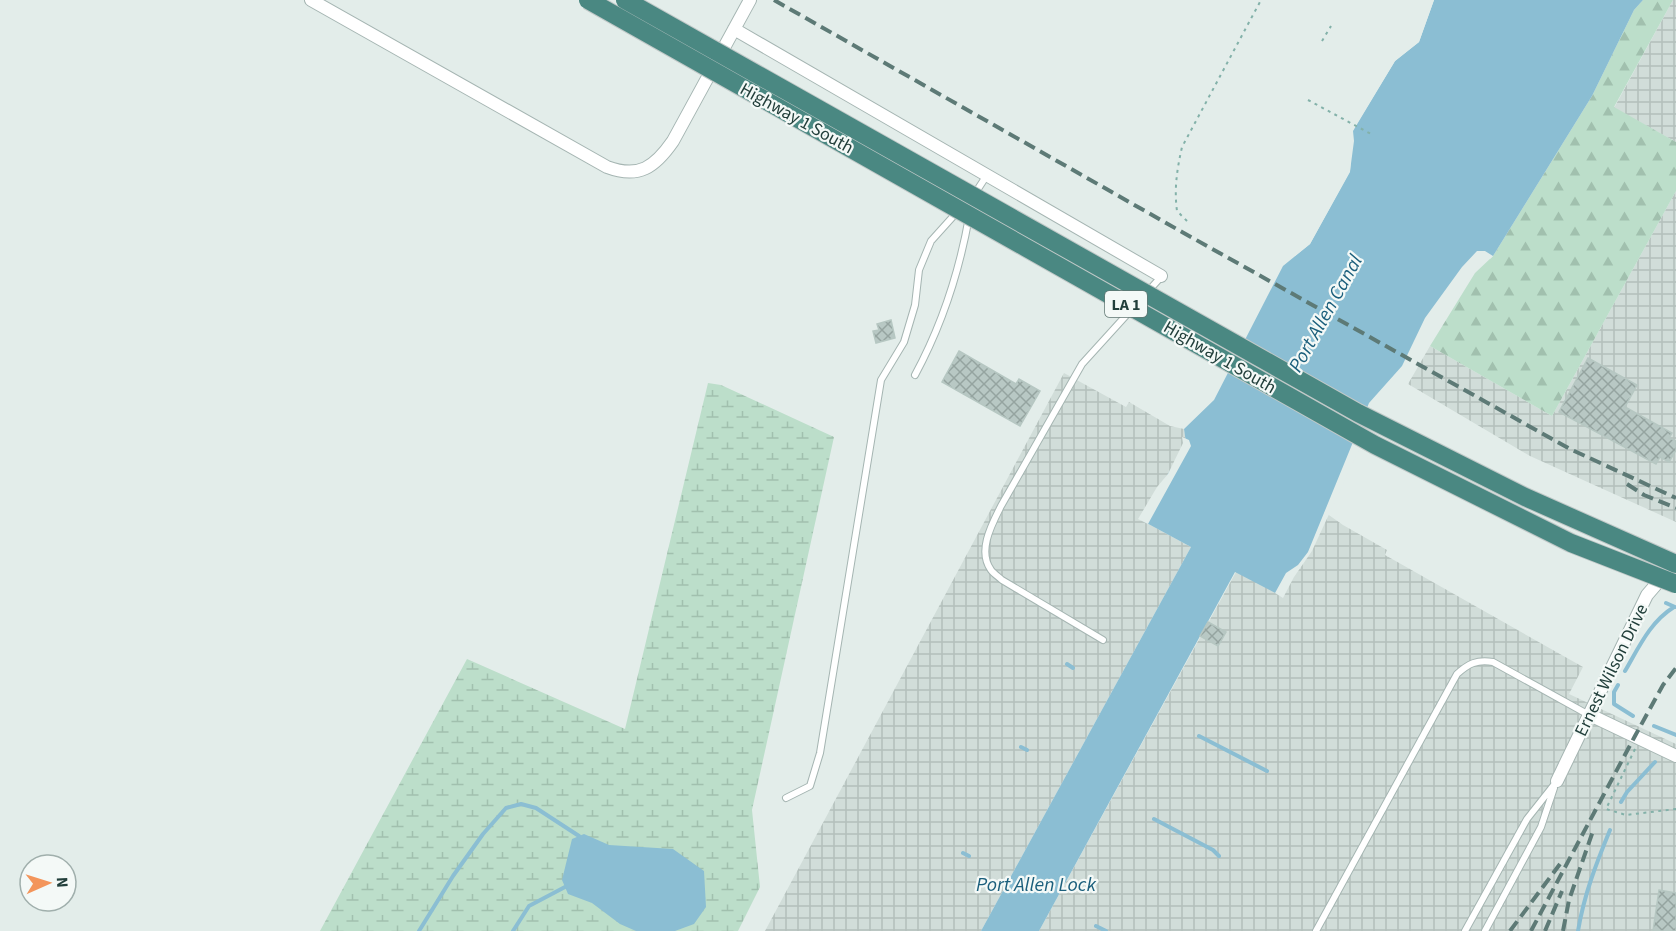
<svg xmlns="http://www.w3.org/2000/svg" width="1676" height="931" font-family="'Source Sans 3',sans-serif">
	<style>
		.industrial { fill: url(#industrial-grid) }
		.forest { fill: url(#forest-firs) }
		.wetland { fill: url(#wetland-marsh) }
		.water { fill: #8bbed3 }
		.pier { fill: #e3edea }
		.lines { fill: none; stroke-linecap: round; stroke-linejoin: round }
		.stream { stroke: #8bbed3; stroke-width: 4 }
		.building { fill: url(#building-cross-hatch); stroke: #b6c7c2; stroke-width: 1.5 }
		.service-casing { stroke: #a5b5b2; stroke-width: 8 }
		.minor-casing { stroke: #a5b5b2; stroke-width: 14 }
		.path { stroke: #83b1a9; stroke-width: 2; stroke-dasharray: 3 4.5; stroke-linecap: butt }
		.service { stroke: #fff; stroke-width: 6 }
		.minor { stroke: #fff; stroke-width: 12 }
		.rail { stroke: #5d7a76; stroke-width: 4; stroke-dasharray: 12 6; stroke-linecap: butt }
		.trunk-bridge-casing { stroke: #c1c9c8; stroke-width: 20; stroke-linecap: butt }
		.trunk-bridge { stroke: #4a8882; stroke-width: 18 }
		.labels { text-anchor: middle; stroke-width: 4.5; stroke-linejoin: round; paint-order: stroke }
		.shield { fill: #f4f9f7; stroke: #617773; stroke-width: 1.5 }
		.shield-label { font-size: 16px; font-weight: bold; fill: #223f3b }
		.street-label { font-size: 18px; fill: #223f3b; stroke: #f4f9f7 }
		.water-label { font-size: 20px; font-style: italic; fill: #1b5f7c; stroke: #f4f9f7 }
	</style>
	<defs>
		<pattern id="industrial-grid" width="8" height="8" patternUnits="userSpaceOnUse" patternTransform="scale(1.5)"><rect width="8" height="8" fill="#d1ddd9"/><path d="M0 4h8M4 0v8" fill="none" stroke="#b3bfbb"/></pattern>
		<pattern id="forest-firs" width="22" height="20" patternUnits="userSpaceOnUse" patternTransform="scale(1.5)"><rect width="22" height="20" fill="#bcdeca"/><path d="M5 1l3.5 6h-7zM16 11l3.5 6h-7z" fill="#a1c0ae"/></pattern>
		<pattern id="wetland-marsh" width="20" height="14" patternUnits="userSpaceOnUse" patternTransform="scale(1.5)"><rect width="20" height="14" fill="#bcdeca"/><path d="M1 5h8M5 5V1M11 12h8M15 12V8" fill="none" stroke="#a1c0ae"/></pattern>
		<pattern id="building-cross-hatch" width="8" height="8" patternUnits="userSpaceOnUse" patternTransform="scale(1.5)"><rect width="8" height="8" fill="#b8c8c4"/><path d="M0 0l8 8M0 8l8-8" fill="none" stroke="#95a4a0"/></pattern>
	</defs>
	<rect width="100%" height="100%" fill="#e3edea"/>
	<path class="industrial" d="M1673,0H1676V142L1614,108Z
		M1676,191V522L1530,456L1408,384L1430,346L1552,416Z
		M1064,373L1126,407L1129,402L1170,426L1184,429L1186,443L1141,520L1191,547L981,931H765Z
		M1326,513L1343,525L1387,550L1385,555L1583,667L1569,694L1676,744V931H1039L1236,572Z"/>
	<path class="forest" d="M1643,0H1673L1614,107L1676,142V191L1552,416L1430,346L1475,273L1493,256L1592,96L1634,10Z"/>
	<path class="wetland" d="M708,383L721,385L834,437L752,810L760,887L738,931H320L467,659L625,729Z"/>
	<path class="water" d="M1434,0H1643L1634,10L1592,96L1493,256H1482L1373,413L1310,550L1281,596L1235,572L1039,931H981L1191,547L1141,520L1186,443L1184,429L1214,400L1283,266L1310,244L1350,172L1353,130L1395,61L1419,42Z
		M584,834L609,845L673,849L704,871L706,907L694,924L675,931H636L620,924L592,903L568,894L562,880L572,839Z"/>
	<path class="pier" d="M1431,0H1434L1419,42L1395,61L1353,131L1354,141L1350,171L1310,244L1295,256L1292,255L1308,242L1347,171L1350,129L1393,59L1416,41Z
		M1477,251H1485L1493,256L1490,259H1483L1448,310L1427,349L1409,376L1375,415L1312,551L1294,577L1283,598L1275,593L1286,573L1298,565L1308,552L1369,403L1402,366L1425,318L1462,267Z
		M1182,437L1189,440L1191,446L1148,524L1138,519L1157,487L1168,474L1183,443Z"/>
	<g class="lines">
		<path class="stream" d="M1666,603L1675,607
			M1067,664L1073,668
			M1625,671C1639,647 1650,622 1674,607
			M1618,685L1614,692V704L1633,716
			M1654,726L1676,735
			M1199,736L1267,771
			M1021,747L1027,750
			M1621,802L1627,792L1655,762
			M1154,819L1213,850L1219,856
			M963,853L969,856
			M1096,926L1106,931
			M419,931L453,876L483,834L506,808L521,804L536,808L579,836
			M513,931L529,906L565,887
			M1578,931C1584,895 1596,864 1610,830"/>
	</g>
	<path class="building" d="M891,320L895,338L876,343L873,331L879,330L877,324Z
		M959,351L1016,384L1019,379L1040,391L1020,426L942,382Z
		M1588,358L1637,385L1625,407L1672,433L1669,438L1676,441V450L1669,462L1660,457L1656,464L1559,412Z
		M1208,622L1226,632L1218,646L1200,636Z
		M1659,890L1676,893V931H1653Z"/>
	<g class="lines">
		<defs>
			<path id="service" d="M974,195L987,175
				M915,375C942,325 959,273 969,217
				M1103,640L1002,580C999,577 994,574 991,570C977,551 992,524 1001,506L1082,364L1161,277
				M786,798L810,786L820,753L881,380L904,342L915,305L919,270L931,241L958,211
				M1316,931L1457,674C1468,664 1477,659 1493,662L1589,715
				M1465,931L1527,819L1557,781
				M1485,931L1541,827L1554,788"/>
			<path id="minor" d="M311,0L607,167C639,179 655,167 673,141L750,0
				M734,29L1161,276
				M1590,715L1676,756
				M1557,781L1647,595L1666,573"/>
		</defs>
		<use href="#service" class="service-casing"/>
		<use href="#minor" class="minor-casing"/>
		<path class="path" d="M1322,41L1331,26
			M1308,100L1371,134
			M1187,221L1177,211C1174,189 1177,169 1182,147L1261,0
			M1635,749L1606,809L1626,815L1676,809"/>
		<use href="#service" class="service"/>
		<use href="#minor" class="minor"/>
		<path class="rail" d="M774,0L1182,232L1570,449L1676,498
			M1627,484L1644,495L1676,508
			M1510,931L1560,864
			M1531,931L1635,736L1663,685L1676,668
			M1545,931L1562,891
			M1563,931L1569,900L1594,828"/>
		<defs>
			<path id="trunk-bridge" d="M588,0L1375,445L1571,543L1676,584
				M625,0L1358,413L1525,497L1676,564"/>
		</defs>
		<use href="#trunk-bridge" class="trunk-bridge-casing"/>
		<use href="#trunk-bridge" class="trunk-bridge"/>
	</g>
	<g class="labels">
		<rect class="shield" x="1105" y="291" width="42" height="26" rx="4.5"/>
		<g class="shield-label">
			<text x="1126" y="310">LA 1</text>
		</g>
		<g class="street-label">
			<text transform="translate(797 118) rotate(29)" y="6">Highway 1 South</text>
			<text transform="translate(1220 357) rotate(30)" y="6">Highway 1 South</text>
			<text transform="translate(1611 670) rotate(-64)" y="6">Ernest Wilson Drive</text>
		</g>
		<g class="water-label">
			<text transform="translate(1325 313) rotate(-61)" y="7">Port Allen Canal</text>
			<text x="1036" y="891">Port Allen Lock</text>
		</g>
	</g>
	<g transform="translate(48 883) rotate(87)"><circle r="28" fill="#f4f9f7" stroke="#a0afac" stroke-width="1.5"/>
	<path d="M0-4.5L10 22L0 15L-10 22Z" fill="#f3955b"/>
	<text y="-9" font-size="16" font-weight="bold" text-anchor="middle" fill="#223f3b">N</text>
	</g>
</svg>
